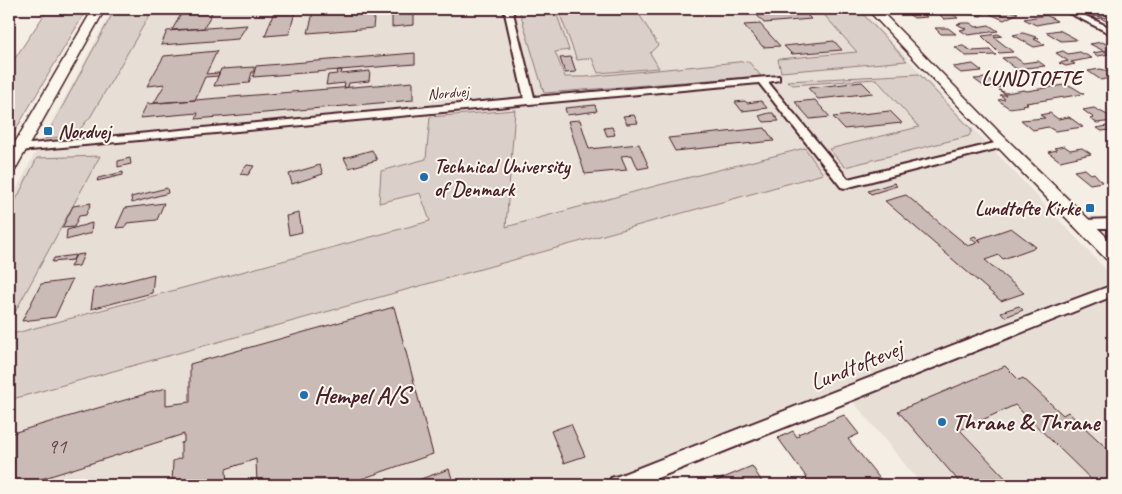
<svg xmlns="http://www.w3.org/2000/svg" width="1122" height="494" font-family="Caveat,sans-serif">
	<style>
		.built { fill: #e7dfd6 }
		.green { fill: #dbd0c9; stroke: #92787a }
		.building { fill: #cabbb6; stroke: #4a1f2b }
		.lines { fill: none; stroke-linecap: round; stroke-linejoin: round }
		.street-casing { stroke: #4a1f2b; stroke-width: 4 }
		.secondary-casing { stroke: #4a1f2b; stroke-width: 3 }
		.street { fill: #fbf7ec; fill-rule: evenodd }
		.secondary { fill: #fbf7ec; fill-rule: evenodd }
		.poi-dot { fill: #1f6fb2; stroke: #fbf7ec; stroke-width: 2 }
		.labels { text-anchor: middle; stroke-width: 4; stroke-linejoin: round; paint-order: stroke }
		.far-street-label { font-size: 16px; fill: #4a1f2b; stroke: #fbf7ec }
		.poi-label { font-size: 20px; font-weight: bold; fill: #4a1f2b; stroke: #fbf7ec; text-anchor: start }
		.far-district-label { font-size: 21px; font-weight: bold; letter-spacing: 1px; fill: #4a1f2b; stroke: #fbf7ec }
		.near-number-label { font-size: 21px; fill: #6a464e }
		.near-street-label { font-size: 24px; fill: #4a1f2b; stroke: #fbf7ec }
		.near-poi-label { font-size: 24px; font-weight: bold; fill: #4a1f2b; stroke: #fbf7ec; text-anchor: start }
	</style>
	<rect width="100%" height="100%" fill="#f4eee4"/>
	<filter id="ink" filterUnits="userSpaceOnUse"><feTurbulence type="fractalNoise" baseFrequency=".02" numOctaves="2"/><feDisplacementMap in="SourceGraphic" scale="10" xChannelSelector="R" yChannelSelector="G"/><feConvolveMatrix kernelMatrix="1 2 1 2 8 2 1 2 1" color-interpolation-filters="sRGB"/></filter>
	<g filter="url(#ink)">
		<path class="built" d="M113,9H861L1113,277V485H922L851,399L637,485H9V205L37,149Z"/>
		<path class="green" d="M48,9H87L12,136L9,137V67Z
			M115,9H153L91,116L75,135L45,139Z
			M519,9H555L569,50L555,52L565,77H585L748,61L761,76L544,93Z
			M558,9H636L658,45L650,53L659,68L598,73L592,58L577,60Z
			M819,9H858L907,61L781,72L778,59L857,52Z
			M919,74L972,130L969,136L845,167L829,149L919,127L876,79L793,85L787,81Z
			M515,110L506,227L659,185L805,148L823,174L9,400V335L430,221L420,193L379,203L381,171L426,159L430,117Z
			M100,156L9,323V214L37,158Z"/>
		<path class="building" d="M184,9H214L204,28L172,30Z
			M275,9H296L289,34L265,36Z
			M314,9H375L373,28L308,33Z
			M392,9H414V25L392,27Z
			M973,9H989L981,16L969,14Z
			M1004,9L1018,13L1004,20L990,14Z
			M803,11L811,19L764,23L757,15Z
			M920,11L927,17L914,18L907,13Z
			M952,13L958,18L944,19L939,14Z
			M1046,15L1057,21L1036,25L1024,19Z
			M1097,16L1113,19L1112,21L1113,25L1101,18L1096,19L1091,17Z
			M962,23H970L976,27L989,25L998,31L968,35L960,30L966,29L957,24Z
			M760,24L780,46L763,47L744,25Z
			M247,25L238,39L161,45L167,31Z
			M935,28H948L956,34H941Z
			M1059,30L1076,39V40L1061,41L1046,32Z
			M1023,33L1039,38L1034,39L1045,45L1034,47L1013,35Z
			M998,34L1002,36L994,37L1013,52L999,53L982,36Z
			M834,41L842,50L792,54L784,46Z
			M1102,42L1113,47V50L1104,51L1109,54L1098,56L1093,53L1104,51L1090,44Z
			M963,46L972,51L990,50L996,55L966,56L955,47Z
			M217,51L206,74L219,73L218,76L205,77L195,100L154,103L165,84L147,86L164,56Z
			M1063,51L1068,54L1080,52L1092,58L1071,62L1075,64L1066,66L1059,63L1068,61L1056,53Z
			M415,53V64L253,77L256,66Z
			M571,57L576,72L565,73L560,58Z
			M1015,57L1023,63L1038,61L1045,66L1025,68L1028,70L1019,71L1002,58Z
			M973,64L982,71L961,73L953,67Z
			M254,67V72H252L249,83L214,86L221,69Z
			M1100,69L1113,72V77L1101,80L1088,71Z
			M338,70H342L341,74L370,71L369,81L349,83L348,87L344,88L345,83L326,85L328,75L337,74Z
			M987,78L996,85L1002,84L1004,87L986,88L974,79Z
			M413,82V100L196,119L198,113L140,118L147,104Z
			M862,82L873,93L818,99L808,88Z
			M1064,85L1071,86L1084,94L1026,103L1028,104L1022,105L1024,106L1009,108L998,100L1005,99L1000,95H1006L999,90L1006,93L1024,90L1027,91Z
			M815,100L830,117L810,119L795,102Z
			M745,101L747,103L761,101L767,108L742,111L735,102Z
			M595,105L597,111L567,115L565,108Z
			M1094,108L1113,118V121L1097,123L1090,119L1094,118L1083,110Z
			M890,111L902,123L844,129L833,117Z
			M769,113H773L779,121L764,122L759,116Z
			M1050,113L1058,119L1069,117L1083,127L1055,131L1048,127L1033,130L1021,120L1045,118L1040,115Z
			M634,115L638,123L627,124L623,116Z
			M580,120L589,149L639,144L649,167L638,169L632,155L621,156L627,170L585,174L568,121Z
			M1113,125V130H1110L1102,131L1096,128Z
			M612,127L615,135L607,136L604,128Z
			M765,128L774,141L675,151L668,138Z
			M1064,146L1070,150L1082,148L1091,154L1060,161L1048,152L1057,150L1054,148Z
			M372,150L377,160L349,168L344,158Z
			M130,158L131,164L118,167V161Z
			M247,165L254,166L248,175L240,174Z
			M320,165L323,174L292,184L289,174Z
			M1085,169L1091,174L1094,173L1102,182L1090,184L1074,171Z
			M123,172V175L97,181L98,178Z
			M894,183L897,186L871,194L868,191Z
			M167,188L168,193L132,203L131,197Z
			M906,195L968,246L977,243L970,238L975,236L981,242L979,239L1011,228L1036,247L1003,259L999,255L985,260L1024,293L1001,301L885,201Z
			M91,203L86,215L79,216L74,227L62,228L73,206Z
			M164,203L157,220L127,223L125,227L116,228L125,208Z
			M299,213L302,232L289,235L286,216Z
			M92,223L91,233L66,240L67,230Z
			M84,254L79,266L70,267L76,255Z
			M75,255L73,260L52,262L54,258Z
			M154,274L152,293L91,309L94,289Z
			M72,280L55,317L22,321L41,284Z
			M1019,306L1023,310L1005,317L1001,312Z
			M394,307L433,454L344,485H257L256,459L226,469L227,485H172L173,461L181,458V443L184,442V434L22,485H9V434L166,388V405L190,402V364Z
			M1005,366L1019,380L1023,378L1063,415L1068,412L1113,454V485H1097L1015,405L960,430L1012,485H962L898,411Z
			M844,415L859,434L848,439L885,485H795L807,478L778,438L793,431L797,437L799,436L798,434Z
			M571,424L585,456L564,463L551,431Z
			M752,466L764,485H711L718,484L716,481Z
			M449,469L454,485H404Z"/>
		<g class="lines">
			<defs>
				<path id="street" d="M504,9H512L534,97L779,76V80L768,82L848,179L1003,141L1009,144L1007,146L845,188L841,187L759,83L19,151L13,148L19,145L524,98Z
					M1061,9H1071L1113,29V35Z
					M1084,220L1113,219V228H1079L1077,225L1079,222Z
					M1113,285V296L640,485H609L611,478L618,476L984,333Z"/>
				<path id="secondary" d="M93,9H105L17,166L15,170L9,171V153Z
					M867,9H879L997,130L1113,243V261L1106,259L987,136Z"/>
			</defs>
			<use href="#street" class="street-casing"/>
			<use href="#secondary" class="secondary-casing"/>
			<use href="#street" class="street"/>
			<use href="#secondary" class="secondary"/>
		</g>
	</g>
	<g class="poi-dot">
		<rect x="43" y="126" width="10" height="10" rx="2.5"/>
		<circle cx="424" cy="177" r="5"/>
		<rect x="1085" y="203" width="10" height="10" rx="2.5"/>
		<circle cx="304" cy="395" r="5"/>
		<circle cx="942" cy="422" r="5"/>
	</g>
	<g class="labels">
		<g class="far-street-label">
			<text transform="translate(448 92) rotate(-5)" y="6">Nordvej</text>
		</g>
		<g class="poi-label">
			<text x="58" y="138">Nordvej</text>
			<text x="434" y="173">Technical University<tspan x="434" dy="23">of Denmark</tspan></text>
			<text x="1080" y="215" text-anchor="end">Lundtofte Kirke</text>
		</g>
		<g class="far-district-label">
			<text x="1032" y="85">LUNDTOFTE</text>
		</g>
		<g class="near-number-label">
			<text x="57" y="453">91</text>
		</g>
		<g class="near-street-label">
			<text transform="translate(856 365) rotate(-22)" y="8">Lundtoftevej</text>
		</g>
		<g class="near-poi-label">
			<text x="314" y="403">Hempel A/S</text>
			<text x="952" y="430">Thrane &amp; Thrane</text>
		</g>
	</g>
	<rect width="1122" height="494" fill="none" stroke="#fbf7ec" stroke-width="30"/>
	<rect x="15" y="15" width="1092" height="464" fill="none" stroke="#4a1f2b" stroke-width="2" filter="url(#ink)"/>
</svg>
